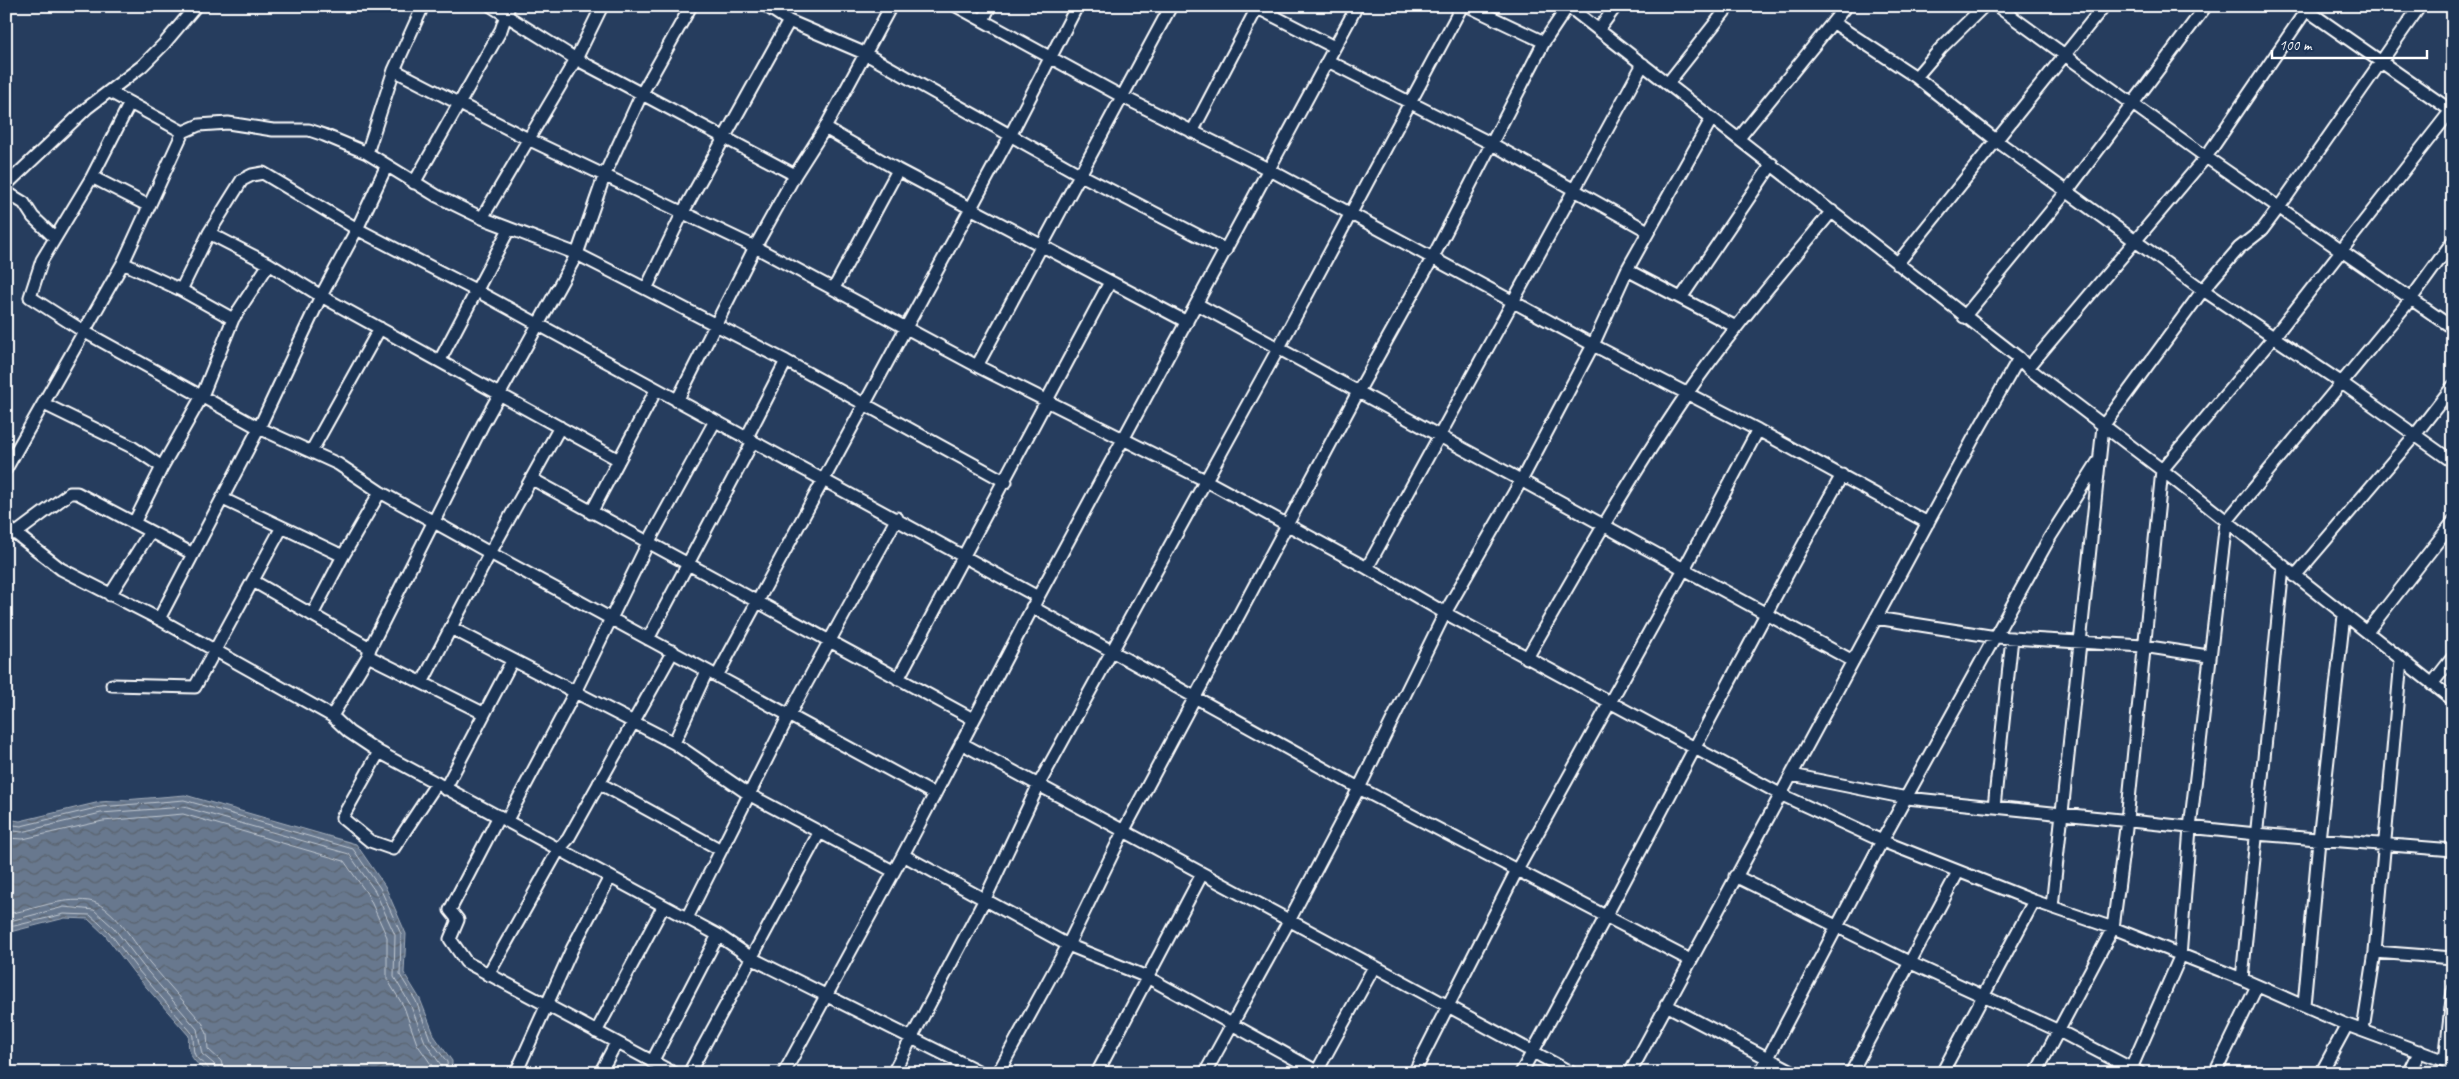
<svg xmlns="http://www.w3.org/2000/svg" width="2459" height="1079" font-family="Caveat,sans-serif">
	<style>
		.water { fill: url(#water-waves); stroke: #a4aebb }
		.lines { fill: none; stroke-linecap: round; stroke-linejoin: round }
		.shore { stroke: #c2c9d2; stroke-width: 1 }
		.minor-casing { stroke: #fff; stroke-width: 15 }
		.minor { stroke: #1d3557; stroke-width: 11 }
	</style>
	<defs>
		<pattern id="water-waves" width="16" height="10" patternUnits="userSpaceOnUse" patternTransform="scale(1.25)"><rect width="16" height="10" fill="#67788e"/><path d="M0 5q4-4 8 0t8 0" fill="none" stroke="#5a626d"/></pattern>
	</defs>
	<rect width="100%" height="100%" fill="#263d5e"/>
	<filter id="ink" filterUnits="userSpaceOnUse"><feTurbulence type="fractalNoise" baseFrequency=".02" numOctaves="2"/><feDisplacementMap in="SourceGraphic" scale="10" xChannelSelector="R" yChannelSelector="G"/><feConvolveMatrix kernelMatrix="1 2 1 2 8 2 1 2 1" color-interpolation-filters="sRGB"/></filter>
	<g filter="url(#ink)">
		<path class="water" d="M185,795L356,844L385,886L406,934L404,973L420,999L435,1037L452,1061V1073H208C194,1062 186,1054 189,1036L134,973L105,935L88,919L65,918L6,933V819L20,821L100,802Z"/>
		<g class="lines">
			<path class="shore" d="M6,824L21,826L100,807L184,800L353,849L380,888L401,934L400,975L416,1001L430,1039L447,1062L448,1073
				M6,830L22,832L101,813L184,807L349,854L375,891L395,935L394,977L410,1004L425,1042L441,1065V1073
				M6,838L23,839L103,821L183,814L344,861L368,895L387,937V979L404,1007L417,1044L433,1067L434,1073
				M6,914C35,910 59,897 89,901C113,904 136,946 150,963C168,984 186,1004 203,1024L207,1034L208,1049L221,1061L224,1073
				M6,922L64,907L94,910L114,928L143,966L197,1029L202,1054L214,1064L216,1073
				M6,928L64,914L90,915L109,932L138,970L192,1033C195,1041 191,1049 196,1057C201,1064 209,1064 210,1073"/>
			<defs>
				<path id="minor" d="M491,6L576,59L795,175
					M766,6L789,21L864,53L1081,175L1226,250
					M956,6L1121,96L1270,170L1593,345L1758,430L1928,523
					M1254,6L1334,47
					M1468,6L1544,42
					M1568,6L2019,358L2028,368L2162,470L2453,700
					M1997,6L2206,157L2453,328
					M2301,6L2453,112
					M983,20L990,6
					M1834,23L1916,77L1997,141L2203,290L2342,383L2453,462
					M1599,29L1616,6
					M1328,61L1492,144L1648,231
					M394,70L528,139L755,247L977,366L1205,480L1367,568L1445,613L1780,794L1882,841L2034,901L2113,928L2242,979L2347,1025L2453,1064
					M1916,77L1941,48L1984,6
					M1668,83L1729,6
					M110,92L183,132
					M130,103L92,177L42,260L30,297L83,331L259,428L338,464L380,492L490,553L934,794
					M825,128L898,170L1187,322
					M1192,132L1257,8
					M1739,138L1846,6
					M367,153L394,70L423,6
					M92,177L149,206
					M414,183L501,30L509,6
					M6,185L87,108L142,66L164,44L196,6
					M6,192L24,203L33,217L55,238
					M482,218L576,59L602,6
					M209,233L269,264L321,296L619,460
					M123,263L181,290L233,319
					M1897,264L2104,6
					M1627,270L1736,327
					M834,288L898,170
					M646,289L683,212L789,21
					M181,290L209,233L242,180L252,175L263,173L357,229L477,291L1038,597
					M1681,298L1772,164
					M1197,304L1853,661
					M1964,317L2068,190L2206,6
					M440,360L509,229
					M977,366L1171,6
					M2028,368L2206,157L2309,6
					M677,401L755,247L795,175L825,128L891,6
					M44,404L132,447L162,467
					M747,437L786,361
					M312,450L380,328
					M6,469L123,263L183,132L199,125L228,123L273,130H309L324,135L367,153L437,196L482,218L577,254L646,289L786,361L1006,482
					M532,479L973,719
					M223,499L343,556L380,492
					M591,513L656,390
					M134,523L162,467L202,396L233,319L269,264
					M6,526L61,569L159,619L332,716L349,732L379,752L718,935L753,959L982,1073
					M15,534L70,493H77L193,554
					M1367,568L1643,64
					M2295,576L2415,435L2453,386
					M253,581L370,648
					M110,595L150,532
					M1032,607L1359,788L1690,960
					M312,615L343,556
					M1876,618L1996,637L2143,646L2208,656
					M159,619L259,428L321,296L357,229L386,167
					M451,628L674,743L750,795L893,871
					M2367,632L2453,522
					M648,639L753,441
					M368,656L483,713
					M1527,658C1578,569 1628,480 1686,395C1730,331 1782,272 1832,211
					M717,676L1010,136L1077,6
					M898,679L1110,282
					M423,681L490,553L560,427
					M2432,684L2453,657
					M112,685L195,687L282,527
					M332,716L368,656L370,648L483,424L577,254L605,174L642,93L691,6
					M674,743L707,671
					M961,743L1572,1073
					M379,752L342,818L370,841L393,849L437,783
					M1792,775L1907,798L2256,834L2453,850
					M599,783L721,850
					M445,789L512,661
					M1994,807L2012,638
					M499,816L450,910L458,920L450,939L466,962L674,1073
					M507,820L575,692L648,543L715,421
					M903,855L1068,945L1147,977L1320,1073
					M1735,876L1911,963L2059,1031L2140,1073
					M2052,907L2103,426L2203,290L2239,248L2262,230L2280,206L2420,6
					M687,918L789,715L897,518
					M2375,952L2453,958
					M488,975L559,849L568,839L673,651
					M2242,979L2283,567
					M1666,1005L1796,1073
					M2304,1005L2319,840L2344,615
					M2363,1030L2375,952L2401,660
					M596,1032L663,907
					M2445,1061L2453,990
					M652,1062L718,935
					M516,1073L572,949L610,877
					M600,1073L616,1043
					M689,1073L819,833
					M784,1073L903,855L1038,597L1357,6
					M893,1073L985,899L1039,784L1278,349L1462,6
					M998,1073L1068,945L1124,830L1358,392L1433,257L1544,42L1568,6
					M1097,1073L1202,874
					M1205,1073L1290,919L1359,788L1445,613L1522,479L1593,345L1627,270L1712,118
					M1316,1073L1374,967
					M1414,1073L1517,870L1684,569L1758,430
					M1521,1073C1631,875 1731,672 1842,475
					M1630,1073L1972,441L2019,358
					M1760,1073L1882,841L2050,537L2099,460
					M1851,1073L1958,872
					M1942,1073L2034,901
					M2036,1073L2113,928L2127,820L2162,470L2273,338L2453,108
					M2129,1073L2180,957L2190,828L2226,522L2411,299L2453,241
					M2215,1073L2257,986
					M2321,1073L2347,1025
					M2409,1073L2420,1051"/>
			</defs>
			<use href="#minor" class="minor-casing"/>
			<use href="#minor" class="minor"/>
		</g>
	</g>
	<rect width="2459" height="1079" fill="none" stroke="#1d3557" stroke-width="25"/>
	<rect x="12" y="12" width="2434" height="1054" fill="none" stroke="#fff" stroke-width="2" filter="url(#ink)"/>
	<path d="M2272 50v8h155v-8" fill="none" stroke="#ffffff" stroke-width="2.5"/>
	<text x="2279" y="50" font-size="15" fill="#ffffff" stroke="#1d3557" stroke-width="4" paint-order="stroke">100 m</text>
</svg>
